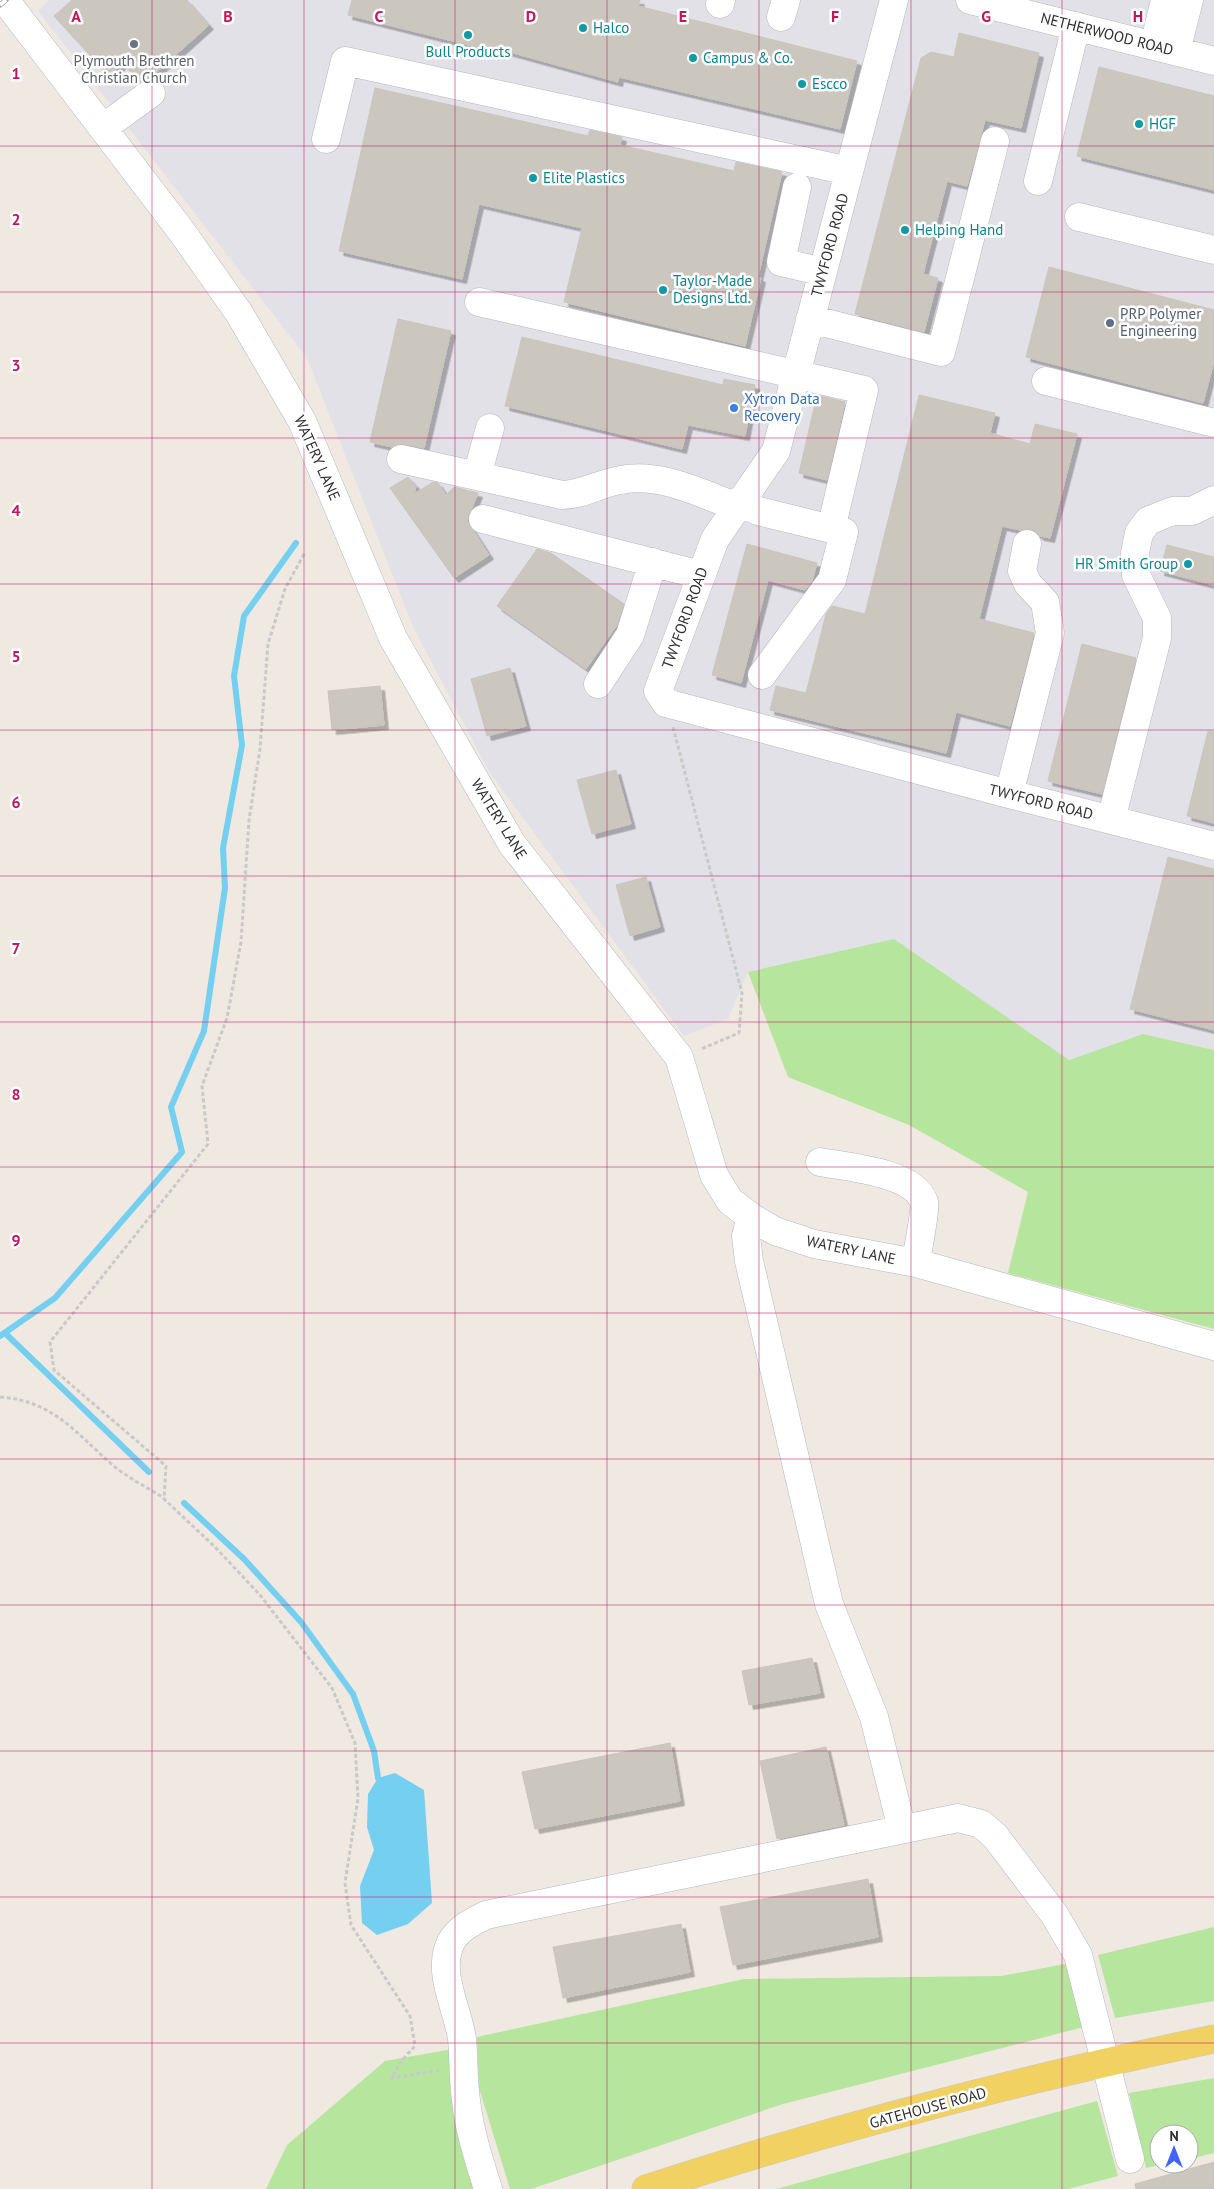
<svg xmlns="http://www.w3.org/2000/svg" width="1214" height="2189" font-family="'PT Sans',sans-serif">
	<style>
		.industrial { fill: #e3e1e8 }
		.green { fill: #b6e59e }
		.water { fill: #75cff0 }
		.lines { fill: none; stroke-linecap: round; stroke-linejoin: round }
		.stream { stroke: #75cff0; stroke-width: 6 }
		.building { fill: #cbc7bf; stroke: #cbc5ba; filter: url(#shadow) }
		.minor-casing { stroke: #b4b7c1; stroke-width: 29 }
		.major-casing { stroke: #c9c9c9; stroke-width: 29 }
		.path { stroke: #c9c9c9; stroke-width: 3; stroke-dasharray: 4 2.5; stroke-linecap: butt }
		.minor { stroke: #fff; stroke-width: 28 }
		.major { stroke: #f2d163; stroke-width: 28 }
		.rail-casing { stroke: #a3a6b8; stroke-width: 5.5 }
		.rail { stroke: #fff; stroke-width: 4; stroke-dasharray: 11; stroke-linecap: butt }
		.grid { fill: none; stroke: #c2185b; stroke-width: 1; stroke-opacity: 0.55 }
		.culture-dot { fill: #0f9aa8; stroke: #fff; stroke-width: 2 }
		.worship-dot { fill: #6b7280; stroke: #fff; stroke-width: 2 }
		.service-dot { fill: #5c6f8a; stroke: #fff; stroke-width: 2 }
		.shop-dot { fill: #3f7fe0; stroke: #fff; stroke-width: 2 }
		.labels { text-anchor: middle; stroke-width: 5; stroke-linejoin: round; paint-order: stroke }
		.culture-label { font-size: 15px; fill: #0d838f; stroke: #fff; text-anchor: start }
		.street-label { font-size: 15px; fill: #2e2e2e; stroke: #fff }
		.worship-label { font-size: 15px; fill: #5b616d; stroke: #fff }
		.service-label { font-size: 15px; fill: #4e5e75; stroke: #fff; text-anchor: start }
		.shop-label { font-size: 15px; fill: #366cbe; stroke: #fff; text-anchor: start }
		.grid-label { font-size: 16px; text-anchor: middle; font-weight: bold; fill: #c2185b; stroke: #fff; stroke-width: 5; stroke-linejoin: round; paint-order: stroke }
	</style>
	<defs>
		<filter id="shadow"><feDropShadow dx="4.5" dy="4.5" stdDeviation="0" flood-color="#0004"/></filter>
	</defs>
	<rect width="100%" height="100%" fill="#efe9e1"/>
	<path class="industrial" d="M49,0H1214V1050L1143,1034L1070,1060L748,972L728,1019L684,1036L490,773L413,627L307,358L38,11Z"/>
	<path class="green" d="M894,939L1069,1060L1143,1034L1214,1050V1329L1008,1273L1028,1192L909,1125L788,1077L748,972Z
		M1214,1927V2001L1115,2018L1098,1955Z
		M1070,1963L1084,2027L783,2104L531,2189H510L479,2088L477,2037L744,1979L1001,1976Z
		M453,2049L474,2189H266L287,2145L385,2061Z
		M1214,2078V2153L1189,2159V2134H1159V2164H1166L1146,2168L1129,2093Z
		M1097,2101L1118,2176L1068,2189H776Z"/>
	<path class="water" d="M395,1773L424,1790L432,1903L408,1924L377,1935L362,1923L360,1886L374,1850L367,1827L368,1794L378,1778Z"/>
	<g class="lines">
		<path class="stream" d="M5,1333L149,1472
			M0,1336L55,1298L182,1152L171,1107L204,1031L225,888L223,848L242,745L234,676L244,616L296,543
			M184,1503L244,1559L301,1622L353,1694L374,1751L378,1778"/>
	</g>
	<path class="building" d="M72,0H187L209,25L150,78L140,82L123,63L109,76L54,16Z
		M352,0H640L638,6L857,61L840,129L619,77L618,82L506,51L505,54L348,15Z
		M959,33L1039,53L1021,128L985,120L967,186L947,181L923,274L938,278L924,332L855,314L921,58L931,52L954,57Z
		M1099,67L1214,96V190L1077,156Z
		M375,88L588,136L590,130L622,137L620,145L734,171L736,162L782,172L758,277L761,278L745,346L564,302L582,228L479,204L462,279L339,251Z
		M1049,267L1214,310V361L1203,403L1026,357Z
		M398,319L451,331L424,448L404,444L392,447L370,442Z
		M522,337L723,385L724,379L755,385L745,436L688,425L682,449L505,406Z
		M817,395L845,402L827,480L799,473Z
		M919,395L995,413L990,433L1030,444L1035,424L1077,434L1050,538L1040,536L1030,529L1020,530L1002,526L979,619L1034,633L1010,726L956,712L946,753L770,710L776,686L806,693L826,614L832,606L865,614Z
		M408,477L416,486L414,494L433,482L438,483L446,495L454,487L478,493L467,521L489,555L454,578L390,488Z
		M747,544L817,563L812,581L805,590L768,580L741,683L712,675Z
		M1167,545L1214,557V585L1160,571Z
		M537,549L551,553L624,604L617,625L586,669L497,606Z
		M1082,644L1136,658L1102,794L1048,781Z
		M510,668L526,726L487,736L471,679Z
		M380,686L384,725L332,730L328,691Z
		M1208,731L1214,732V823L1187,816Z
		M616,770L631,824L592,834L577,780Z
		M1168,857L1214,869V1030L1130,1009Z
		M646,877L660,927L630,936L616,885Z
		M812,1658L820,1693L749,1705L742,1671Z
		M670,1743L680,1801L535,1829L522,1772Z
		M826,1747L844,1825L777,1839L760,1761Z
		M868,1879L878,1937L733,1965L720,1907Z
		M681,1924L690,1972L563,1998L553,1947Z
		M1214,2162V2189H1136L1135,2184Z"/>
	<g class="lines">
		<defs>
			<path id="minor" d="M5,0L182,232L239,313L302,421L393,638L512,844L679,1057L714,1175L730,1201L751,1217L775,1231L814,1244L916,1263L1214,1346
				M894,0L776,451L715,539L658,691L666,703L1009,794L1214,846
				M970,0L1214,61
				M720,4L721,0
				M781,17L786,0
				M1154,46L1165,0
				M1176,51L1189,0
				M103,128L151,93
				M326,139L345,61L849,171
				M1038,181L1076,26
				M797,187L781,262L823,272
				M1079,217L1214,250
				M479,302L864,390L831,529
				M810,319L941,352L995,141
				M1046,381L1214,423
				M401,459L562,495C582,495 600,483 621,480C659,472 700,493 735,506
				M477,476L490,428
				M739,501L758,511L844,532L832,580L762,675
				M483,519L701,575
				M598,684L630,635L653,562
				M1009,794L1050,633L1045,602L1028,584L1022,571L1027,544
				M1111,820L1157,638V618L1136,575L1135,553L1139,533L1148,521L1160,516L1173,511H1192L1214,500
				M820,1162C847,1167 914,1172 924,1202C926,1210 917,1252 916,1263
				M751,1217L746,1236L749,1261L829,1604L874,1717L902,1829
				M488,2189C479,2160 469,2130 466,2100C463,2080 464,2059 462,2039C458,2009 436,1972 451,1942C459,1928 472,1922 486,1915L958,1818L981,1824L995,1836L1054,1914L1078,1955L1130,2159"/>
			<path id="major" d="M646,2189C832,2128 1023,2079 1214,2039"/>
		</defs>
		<use href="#minor" class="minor-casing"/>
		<use href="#major" class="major-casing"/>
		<path class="path" d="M304,554L285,589L268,644L260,749L249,820L241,942L227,1018L202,1086L208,1144L50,1342L54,1370L166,1466L164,1499L214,1546L260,1595L332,1688L355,1743L358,1798L345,1883L351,1925L410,2016L415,2046L403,2059L391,2078L442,2070
			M673,727L742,993L739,1033L701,1049
			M0,1397C55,1401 76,1434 115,1467C130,1479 148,1488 164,1498"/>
		<use href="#minor" class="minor"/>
		<use href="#major" class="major"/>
		<defs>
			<path id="rail" d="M0,5L6,0"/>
		</defs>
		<use href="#rail" class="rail-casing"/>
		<use href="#rail" class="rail"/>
	</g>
	<path class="grid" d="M152,0V2189M304,0V2189M455,0V2189M607,0V2189M759,0V2189M911,0V2189M1062,0V2189M0,146H1214M0,292H1214M0,438H1214M0,584H1214M0,730H1214M0,876H1214M0,1022H1214M0,1167H1214M0,1313H1214M0,1459H1214M0,1605H1214M0,1751H1214M0,1897H1214M0,2043H1214"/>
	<g class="culture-dot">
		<circle cx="583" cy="28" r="5"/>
		<circle cx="468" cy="35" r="5"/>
		<circle cx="693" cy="58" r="5"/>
		<circle cx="802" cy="84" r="5"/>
		<circle cx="1139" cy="124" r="5"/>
		<circle cx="533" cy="178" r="5"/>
		<circle cx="905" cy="230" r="5"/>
		<circle cx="663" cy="290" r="5"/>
		<circle cx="1188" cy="564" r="5"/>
	</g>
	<circle class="worship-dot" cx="134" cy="44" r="5"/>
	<circle class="service-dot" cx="1110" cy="323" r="5"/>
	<circle class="shop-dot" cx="734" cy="408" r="5"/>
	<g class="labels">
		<g class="culture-label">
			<text x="593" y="33">Halco</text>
			<text x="468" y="57" text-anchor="middle">Bull Products</text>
			<text x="703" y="63">Campus &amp; Co.</text>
			<text x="812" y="89">Escco</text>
			<text x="1149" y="129">HGF</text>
			<text x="543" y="183">Elite Plastics</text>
			<text x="915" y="235">Helping Hand</text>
			<text x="673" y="286">Taylor-Made<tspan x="673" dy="17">Designs Ltd.</tspan></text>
			<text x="1178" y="569" text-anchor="end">HR Smith Group</text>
		</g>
		<g class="street-label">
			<text transform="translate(1107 34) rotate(14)" y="5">NETHERWOOD ROAD</text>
			<text transform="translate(830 245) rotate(-75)" y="5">TWYFORD ROAD</text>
			<text transform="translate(317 458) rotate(66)" y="5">WATERY LANE</text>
			<text transform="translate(685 618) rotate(-70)" y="5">TWYFORD ROAD</text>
			<text transform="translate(1041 802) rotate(14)" y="5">TWYFORD ROAD</text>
			<text transform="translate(499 819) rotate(58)" y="5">WATERY LANE</text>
			<text transform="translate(851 1250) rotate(12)" y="5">WATERY LANE</text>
			<text transform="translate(928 2108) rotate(-15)" y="5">GATEHOUSE ROAD</text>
		</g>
		<g class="worship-label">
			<text x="134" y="66">Plymouth Brethren<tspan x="134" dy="17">Christian Church</tspan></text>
		</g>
		<g class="service-label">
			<text x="1120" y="319">PRP Polymer<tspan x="1120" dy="17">Engineering</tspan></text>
		</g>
		<g class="shop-label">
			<text x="744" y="404">Xytron Data<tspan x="744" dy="17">Recovery</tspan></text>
		</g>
	</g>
	<g class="grid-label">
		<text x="76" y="22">A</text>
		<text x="228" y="22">B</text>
		<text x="379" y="22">C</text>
		<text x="531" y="22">D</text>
		<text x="683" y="22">E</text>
		<text x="835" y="22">F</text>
		<text x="986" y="22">G</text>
		<text x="1138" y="22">H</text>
		<text x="16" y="79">1</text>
		<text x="16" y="225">2</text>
		<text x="16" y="371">3</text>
		<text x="16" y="516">4</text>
		<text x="16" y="662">5</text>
		<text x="16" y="808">6</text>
		<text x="16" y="954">7</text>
		<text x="16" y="1100">8</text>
		<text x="16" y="1246">9</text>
	</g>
	<g transform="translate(1174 2149)"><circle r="24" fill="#ffffff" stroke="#ababab"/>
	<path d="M0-4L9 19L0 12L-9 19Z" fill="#4264fb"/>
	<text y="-8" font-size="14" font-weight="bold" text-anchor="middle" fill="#2e2e2e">N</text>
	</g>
</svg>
